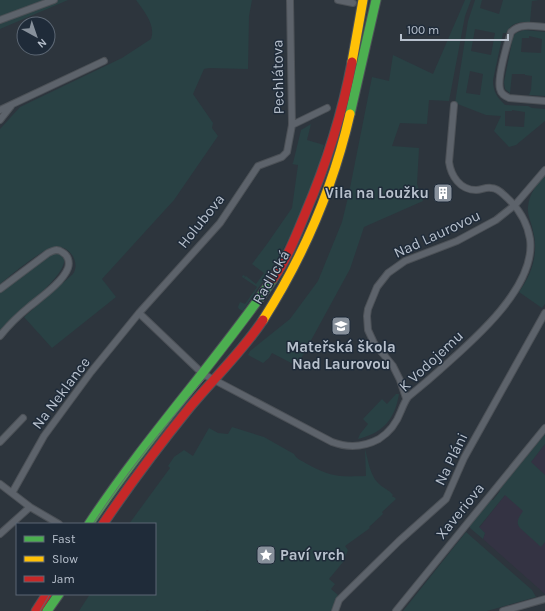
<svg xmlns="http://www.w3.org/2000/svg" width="545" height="611" font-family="Karla,sans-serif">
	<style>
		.medical { fill: #343343 }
		.green { fill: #294144; fill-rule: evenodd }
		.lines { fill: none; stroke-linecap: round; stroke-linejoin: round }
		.street-casing { stroke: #4c5157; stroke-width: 8 }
		.fast-casing { stroke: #4c5157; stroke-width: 11 }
		.slow-casing { stroke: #4c5157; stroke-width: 11 }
		.jam-casing { stroke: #4c5157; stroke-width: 11 }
		.street { stroke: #5d636b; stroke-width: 6 }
		.fast { stroke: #4caf50; stroke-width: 9 }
		.slow { stroke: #ffc107; stroke-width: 9 }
		.jam { stroke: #c62828; stroke-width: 9 }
		.tram { stroke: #62676e; stroke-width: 1 }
		.labels { text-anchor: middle; stroke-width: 3; stroke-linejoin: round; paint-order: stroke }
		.street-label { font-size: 15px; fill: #b8c1cd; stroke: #1f2b39 }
		.poi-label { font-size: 15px; font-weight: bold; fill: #b8c1cd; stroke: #1f2b39; text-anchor: end }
	</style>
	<rect width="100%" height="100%" fill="#2d353d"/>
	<path class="medical" d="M545,444V594L483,539L485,533L479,528Z"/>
	<path class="green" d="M0,0H68L0,29Z
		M136,0H252L249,16L248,69L209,68L204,69L193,94L213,123L212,128L218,136L174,200L102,279L116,297L52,348L24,317L73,274C81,262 69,245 55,247C43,248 11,275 0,284V129L20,107L122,58L151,39C156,25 144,11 136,0Z
		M465,0H471L465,16L449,101L429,100L427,124L400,123L392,146L419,148L417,184L423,201L364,227L350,269L297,366L272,353L269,358L263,363L248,355L250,351L290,319L318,281L342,222L349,193L372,77L389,81L393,55L433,74Z
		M475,0H482L480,8L499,14L503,0H539L532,1L530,22C519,22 512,22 506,33H503L493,80C493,92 497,97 505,105L528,106L532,108L545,109V121L516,145L509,147L494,131L501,116L486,115L455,103L468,21ZM475,29L495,33L491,55L471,51ZM470,71L483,74L480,95L466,93ZM512,110L525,112L524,127L505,126V111H512Z
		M524,30L545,32V96L529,95L531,90L532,76L525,75V74H512L510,93L505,89L504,82L513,37L516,33ZM529,36L542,39L541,53L521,52L522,38H529Z
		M311,124L307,140L324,145C314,188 295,231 272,268C263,282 252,296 243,311L239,309L238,307L240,302L245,304L257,287L242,277L243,275L245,276L244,278L246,276L256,284L264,273L252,264L267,244L292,208L298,165L292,164L293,163L301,130Z
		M545,175V304L542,308L519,292C532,274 539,253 533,231C532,223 527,215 528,207C529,194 537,184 545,175Z
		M55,253H59L64,258C67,273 32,300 22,310C14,317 7,325 0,333V292L51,254Z
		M396,394H399C395,419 383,433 358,439L360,434L368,424L363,419L382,399L387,404Z
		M232,427L264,437L294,454C297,460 303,461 309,465C332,477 339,477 366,476L365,449C368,460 370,475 378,483C383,488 388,489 393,495L392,496L393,497H394L396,499L382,512L383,514L369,527L370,528L345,546L348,550L343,562L329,579L335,584L331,589L338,595L332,611H209L207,610L206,611H79L90,594H155V524H129L170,468L168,466L174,457L184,450L193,456L209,428L218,433L228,434Z
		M545,434V444L531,462L545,475V542L541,547L520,528C515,522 519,517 523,511L505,495L479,527L485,533L483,539L470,528V525L491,500H493L500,491V489Z
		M466,532L532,590L536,597L487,611H403Z"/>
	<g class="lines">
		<defs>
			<path id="street" d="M338,0L353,3
				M0,20L54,0
				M545,27C533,26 520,23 511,32C507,44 497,78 500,89C501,94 505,96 509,98L545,101
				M0,110L104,61
				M0,120L11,106
				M292,125L327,108
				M0,289L48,253C52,251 57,248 62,252C68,255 70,262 68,268C63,282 40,298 29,307C18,316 8,326 0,336
				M139,313L203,374L332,442C348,448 364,447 379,439C390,432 397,422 401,411C403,406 405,401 408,397C414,392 420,387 426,382C462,350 537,291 530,239C527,221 518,207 504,195C501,192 496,188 491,188C486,187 481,190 476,190C460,190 451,176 449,162L454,105
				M406,398L400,380L393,366L374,343L368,330L367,316L368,309L377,287L388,273L405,261L457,241L496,220L515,205L545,170
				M0,442L23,418
				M0,484L30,507L59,524
				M12,493L44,436L91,372L139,313L220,223L258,166L282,157L287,152L292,125L290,0
				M0,534L30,507
				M335,611L339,600L347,592L399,541L446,499L464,458L545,313
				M396,611L545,428
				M503,611L545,599"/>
			<path id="fast" d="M350,114L376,0
				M89,524C145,439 215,363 273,279
				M47,611L59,594"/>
			<path id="slow" d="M352,62L363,0
				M263,320C303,257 333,188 350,114"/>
			<path id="jam" d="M273,279C287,259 296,236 305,214C326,165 342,115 352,62
				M103,524C130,484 160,444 190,407C214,378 242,352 263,320
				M36,611L47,594"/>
		</defs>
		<use href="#street" class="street-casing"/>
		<use href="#fast" class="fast-casing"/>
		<use href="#slow" class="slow-casing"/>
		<use href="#jam" class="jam-casing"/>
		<use href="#street" class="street"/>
		<use href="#fast" class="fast"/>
		<use href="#slow" class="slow"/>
		<use href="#jam" class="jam"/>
		<path class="tram" d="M93,524C127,471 167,424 207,376
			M40,611L50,594"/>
	</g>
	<defs>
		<symbol id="building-square" viewBox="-11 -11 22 22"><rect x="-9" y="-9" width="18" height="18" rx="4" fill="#87909b" stroke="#1f2b39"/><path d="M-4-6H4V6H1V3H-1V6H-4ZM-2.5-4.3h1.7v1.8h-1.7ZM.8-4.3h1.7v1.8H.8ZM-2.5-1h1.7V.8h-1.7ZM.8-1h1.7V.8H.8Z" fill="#fff"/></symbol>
		<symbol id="school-square" viewBox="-11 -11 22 22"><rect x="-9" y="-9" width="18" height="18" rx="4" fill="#87909b" stroke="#1f2b39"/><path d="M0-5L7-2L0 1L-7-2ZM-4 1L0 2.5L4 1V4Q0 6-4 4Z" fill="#fff"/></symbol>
		<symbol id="sight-square" viewBox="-11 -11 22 22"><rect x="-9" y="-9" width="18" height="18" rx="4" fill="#87909b" stroke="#1f2b39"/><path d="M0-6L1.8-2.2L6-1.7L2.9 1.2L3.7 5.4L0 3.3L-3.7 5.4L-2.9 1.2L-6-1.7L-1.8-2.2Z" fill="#fff"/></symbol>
	</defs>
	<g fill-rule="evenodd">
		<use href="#building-square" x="432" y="182" width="22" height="22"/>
		<use href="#school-square" x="330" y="315" width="22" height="22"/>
		<use href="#sight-square" x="255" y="544" width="22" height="22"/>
	</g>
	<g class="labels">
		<g class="street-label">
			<text transform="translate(278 77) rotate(-91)" y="5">Pechlátova</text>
			<text transform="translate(201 221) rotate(-51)" y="5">Holubova</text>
			<text transform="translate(437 234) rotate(-25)" y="5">Nad Laurovou</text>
			<text transform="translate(271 277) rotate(-60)" y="5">Radlická</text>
			<text transform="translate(431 361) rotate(-43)" y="5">K Vodojemu</text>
			<text transform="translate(61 393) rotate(-53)" y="5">Na Neklance</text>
			<text transform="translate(451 459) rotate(-64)" y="5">Na Pláni</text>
			<text transform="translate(460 511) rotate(-51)" y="5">Xaveriova</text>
		</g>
		<g class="poi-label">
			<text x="429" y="198">Vila na Loužku</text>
			<text x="341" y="352" text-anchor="middle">Mateřská škola<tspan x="341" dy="17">Nad Laurovou</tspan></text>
			<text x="280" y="560" text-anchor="start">Paví vrch</text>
		</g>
	</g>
	<rect x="16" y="523" width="140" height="72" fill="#1f2b39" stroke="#5c6774"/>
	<rect x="24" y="536" width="20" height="6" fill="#4caf50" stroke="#5c6774"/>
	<text x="52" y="543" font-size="12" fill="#b8c1cd">Fast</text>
	<rect x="24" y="556" width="20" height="6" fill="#ffc107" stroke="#5c6774"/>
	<text x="52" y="563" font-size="12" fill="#b8c1cd">Slow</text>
	<rect x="24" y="576" width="20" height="6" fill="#c62828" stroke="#5c6774"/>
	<text x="52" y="583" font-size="12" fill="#b8c1cd">Jam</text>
	<g transform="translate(36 36) rotate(140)"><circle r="19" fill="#1f2b39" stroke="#5c6774"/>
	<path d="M0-3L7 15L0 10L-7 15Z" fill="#87909b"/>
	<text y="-6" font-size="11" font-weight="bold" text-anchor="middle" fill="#b8c1cd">N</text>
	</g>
	<path d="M401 34v6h107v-6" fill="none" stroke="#b8c1cd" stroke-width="2"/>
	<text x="407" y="34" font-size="12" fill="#b8c1cd" stroke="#1f2b39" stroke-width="3" paint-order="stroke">100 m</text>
</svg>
